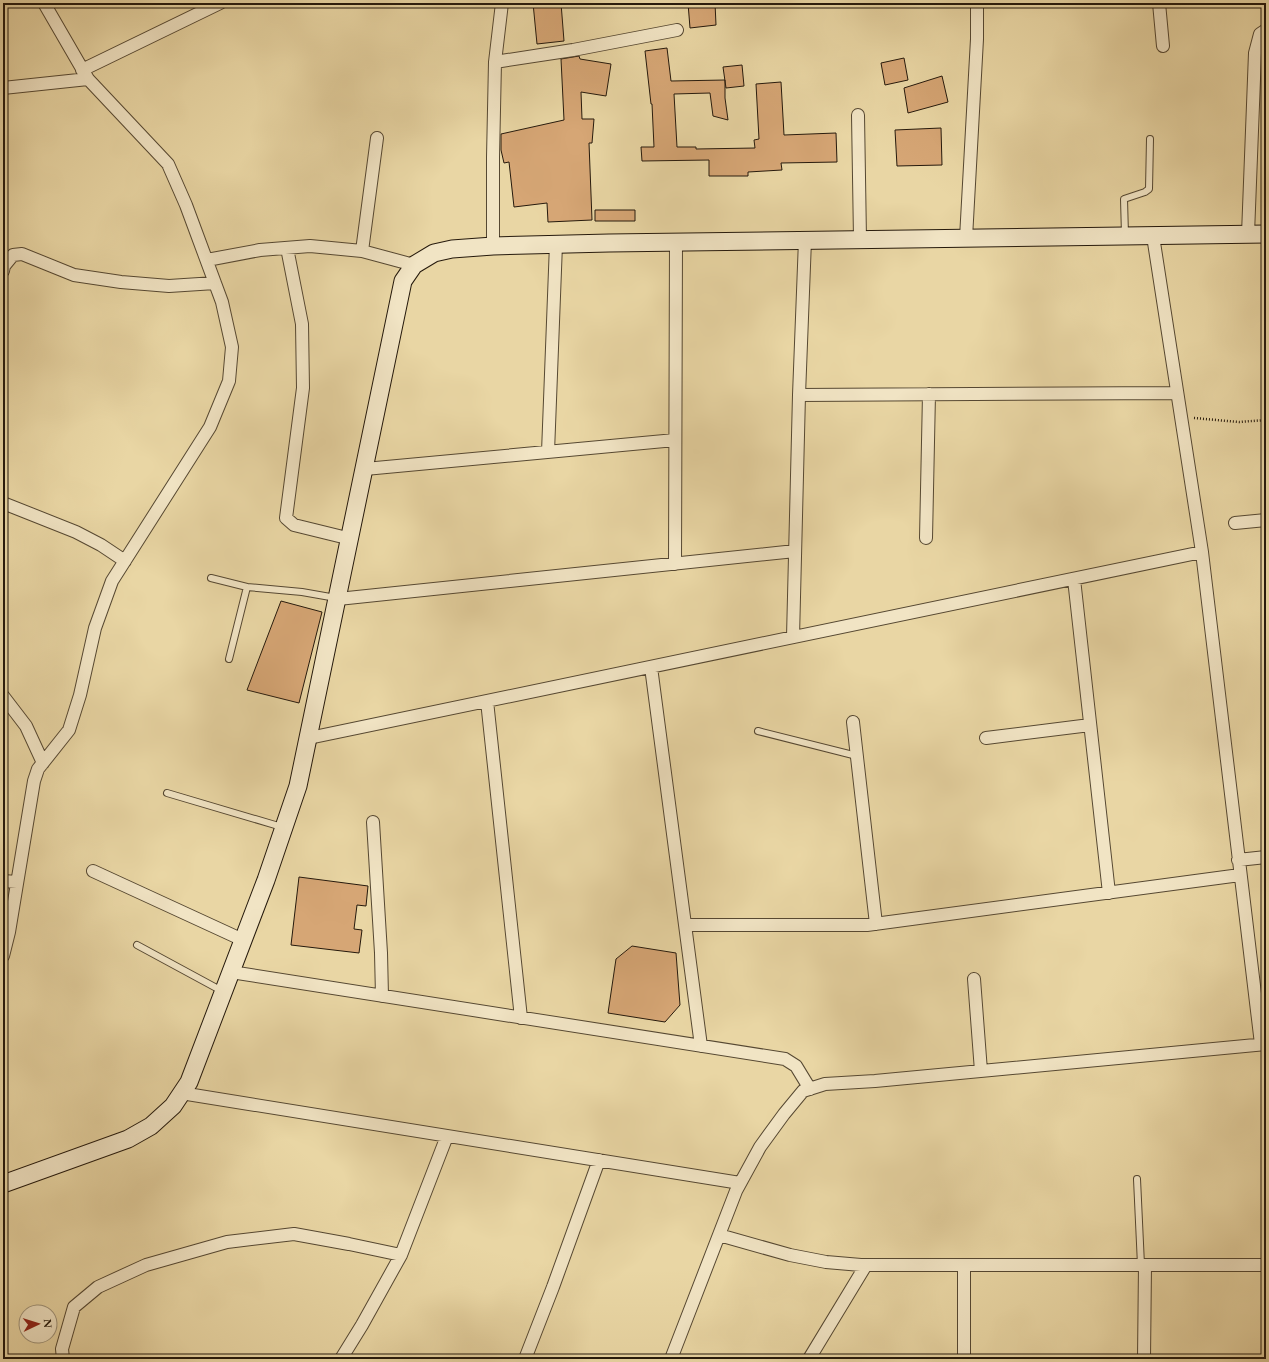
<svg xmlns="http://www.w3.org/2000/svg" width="1269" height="1362" font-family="'EB Garamond',serif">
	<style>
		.building { fill: #d6a675; stroke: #25190c }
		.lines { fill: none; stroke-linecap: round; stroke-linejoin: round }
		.lane-casing { stroke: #564832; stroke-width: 8 }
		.street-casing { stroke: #564832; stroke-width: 14 }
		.secondary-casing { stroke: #25190c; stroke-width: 19 }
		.path { stroke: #25190c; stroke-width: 2.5; stroke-dasharray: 1 2; stroke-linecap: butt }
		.lane { stroke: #f1e4c4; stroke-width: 6 }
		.street { stroke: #f1e4c4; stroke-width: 12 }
		.secondary { stroke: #f1e4c4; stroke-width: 17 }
	</style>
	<rect width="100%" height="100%" fill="#e9d6a4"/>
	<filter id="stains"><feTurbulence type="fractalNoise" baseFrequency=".005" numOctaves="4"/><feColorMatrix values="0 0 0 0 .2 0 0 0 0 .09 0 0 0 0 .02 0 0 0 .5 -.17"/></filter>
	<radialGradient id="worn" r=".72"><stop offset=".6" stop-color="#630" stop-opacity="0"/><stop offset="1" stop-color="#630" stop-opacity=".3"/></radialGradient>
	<path class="building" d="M533,3H561L564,41L537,44Z
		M688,3H715L716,25L690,28Z
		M667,48L671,81L725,80V98L728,120L713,116L710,93L674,94L677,147H696V149L755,148L754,140L759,139L756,84L781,82L784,135L836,133L837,162L781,163L782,170L748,172V176H709V160L642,161L641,147H654L652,104H651L645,51Z
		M579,56L580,59L611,64L606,96L581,92L582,119H594L592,143H589L592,220L548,222L547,203L514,207L509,162L504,163L501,150V134L564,120L561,59Z
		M904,58L908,80L885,85L881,63Z
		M742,65L744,86L726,88L723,67Z
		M942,76L948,102L908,113L904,88Z
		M941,128L942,165L897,166L895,130Z
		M595,210H635V221H595Z
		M281,601L322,612L299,703L247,690Z
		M299,877L368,886L366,906L357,905L354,929L362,930L359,953L291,945Z
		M632,946L676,953L680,1005L665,1022L608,1013L616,959Z"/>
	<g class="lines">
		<defs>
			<path id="lane" d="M1125,235L1124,199L1145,192L1149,189L1150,139
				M211,578L247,587L302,592L336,598
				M229,659L247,587
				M758,731L857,756
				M167,793L282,827
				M137,945L222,991
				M1137,1179L1141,1265"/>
			<path id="street" d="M1159,3L1163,46
				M495,62L573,50L677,30
				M82,70L220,3
				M3,88L88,79
				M858,115L860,239
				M1248,234L1255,53L1260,34L1266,30
				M1153,236L1202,552L1261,1044
				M966,238L977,39V3
				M493,246V157L495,62L502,3
				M287,248L302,324L303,388L286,518L294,525L351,539
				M362,251L377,138
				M207,260L260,250L310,246L362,251L414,265
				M3,271L4,266L13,255L22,254L74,275L121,282L169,286L215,283
				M799,395L1177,393
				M548,452L556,244
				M365,469L675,440
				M3,503L76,532L101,545L125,561
				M1235,523L1266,520
				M926,538L929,394
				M675,564L676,242
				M1074,579L1109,893
				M338,599L795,551
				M793,637L799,395L805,240
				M651,667L701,1046
				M3,696L26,726L43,763
				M487,701L521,1018
				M853,722L876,924
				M309,738L1202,552
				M986,738L1090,725
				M373,822L381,953L382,996
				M1238,860L1266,857
				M93,871L243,940
				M3,881L17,882
				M685,925H867L1240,875
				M3,956L9,932L34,781L38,769L69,730L80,695L95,628L112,581L210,427L229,381L232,347L222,302L186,205L168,164L88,79L44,3
				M231,972L785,1059L796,1066L810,1089
				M974,979L981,1071
				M181,1093L740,1183
				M719,1235L790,1255L826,1262L861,1265H1266
				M63,1359L62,1349L74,1307L98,1287L146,1265L227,1242L294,1234L349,1244L401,1255
				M341,1359L362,1325L401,1255L447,1136
				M525,1359L553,1287L599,1160
				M671,1359L736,1191L760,1147L784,1114L803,1091L825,1084L875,1081L1266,1044
				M809,1359L866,1265
				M964,1359V1265
				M1144,1359L1145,1265"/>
			<path id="secondary" d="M3,1184L128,1139L151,1126L173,1106L189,1082L266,880L298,786L403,281L414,265L434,253L452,249L493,246L609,243L1266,234"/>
		</defs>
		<use href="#lane" class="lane-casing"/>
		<use href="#street" class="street-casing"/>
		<use href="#secondary" class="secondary-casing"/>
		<path class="path" d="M1194,418L1239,422L1266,420"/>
		<use href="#lane" class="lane"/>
		<use href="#street" class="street"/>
		<use href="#secondary" class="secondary"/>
	</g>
	<rect width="1269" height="1362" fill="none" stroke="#e9d6a4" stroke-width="16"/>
	<rect x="4" y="4" width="1261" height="1354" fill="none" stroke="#25190c" stroke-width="2"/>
	<rect x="8" y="8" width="1253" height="1346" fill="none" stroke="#25190c"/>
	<g transform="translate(38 1324) rotate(86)"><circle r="19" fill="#f1e4c4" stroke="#9f937a"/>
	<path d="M0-3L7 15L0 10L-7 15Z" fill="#8f2418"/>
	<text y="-6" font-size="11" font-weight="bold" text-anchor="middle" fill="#25190c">N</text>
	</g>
	<rect width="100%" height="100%" filter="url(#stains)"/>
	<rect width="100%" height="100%" fill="url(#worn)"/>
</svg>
